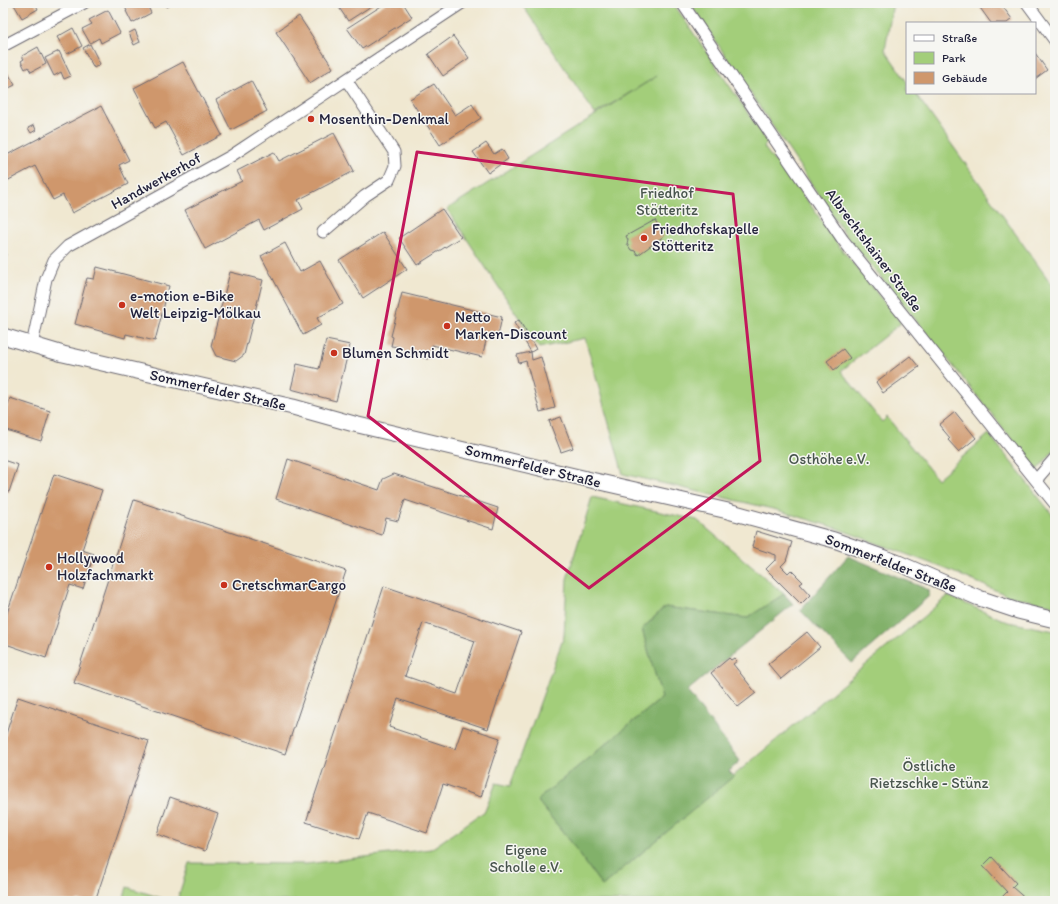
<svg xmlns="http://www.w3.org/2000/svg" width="1058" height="904" font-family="Itim,sans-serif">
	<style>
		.green { fill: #a3ce7a; stroke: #62785a }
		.forest { fill: #82b16a; stroke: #526a52 }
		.building { fill: #cf976c; fill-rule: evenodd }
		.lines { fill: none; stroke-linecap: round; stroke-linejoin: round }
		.street-casing { stroke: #6a6770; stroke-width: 13 }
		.secondary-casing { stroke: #6a6770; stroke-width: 17 }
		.street { stroke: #fff; stroke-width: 11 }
		.secondary { stroke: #fff; stroke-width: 15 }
		.marked { fill: none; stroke: #c2185b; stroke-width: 3; stroke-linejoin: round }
		.poi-dot { fill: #c8321e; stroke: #f6f6f2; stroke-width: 1.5 }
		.labels { text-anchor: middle; stroke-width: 3; stroke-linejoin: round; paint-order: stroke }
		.poi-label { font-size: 15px; fill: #22223b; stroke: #f6f6f2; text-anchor: start }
		.street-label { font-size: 15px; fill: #22223b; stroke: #f6f6f2 }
		.park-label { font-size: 15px; fill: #49564e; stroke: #f6f6f2 }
	</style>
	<rect width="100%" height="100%" fill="#f6f6f2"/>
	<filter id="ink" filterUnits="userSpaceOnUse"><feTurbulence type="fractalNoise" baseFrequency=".025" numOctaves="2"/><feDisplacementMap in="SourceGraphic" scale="8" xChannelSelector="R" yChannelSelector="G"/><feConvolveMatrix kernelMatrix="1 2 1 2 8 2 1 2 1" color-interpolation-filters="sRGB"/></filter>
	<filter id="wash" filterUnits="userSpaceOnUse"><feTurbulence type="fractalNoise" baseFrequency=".012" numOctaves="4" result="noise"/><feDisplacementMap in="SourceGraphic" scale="16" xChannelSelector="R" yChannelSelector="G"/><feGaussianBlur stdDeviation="0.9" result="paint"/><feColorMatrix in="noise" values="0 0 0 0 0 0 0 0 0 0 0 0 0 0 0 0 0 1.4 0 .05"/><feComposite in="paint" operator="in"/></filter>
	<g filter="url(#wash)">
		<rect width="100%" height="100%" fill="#f0e8d1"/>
		<path class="green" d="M521,3H673L767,141L764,147L774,161H780L839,246L901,323L841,371L882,422L887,417L937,479L989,434L1055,518V606L1009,596L946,569L836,528L777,510L623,474L585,338L539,348L447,209L657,76L595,114Z
			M690,3H893L885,50L907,82V93H915L1055,289V449L1037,470L899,299L847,237Z
			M592,497L697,520L784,594L747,618L665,607L642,629L662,698L537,800L571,842L602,886L948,596L1008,622L1055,631V901H177L189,863L306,864L431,849L485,811L496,783L510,786L564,636L567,579Z
			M127,887L170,901H123Z"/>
		<path class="forest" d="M848,556L929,590V596L852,663L800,610Z
			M784,594L793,604L687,691L740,761L729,771L734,776L602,886L571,842L537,800L662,698L642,629L665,607L747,618Z"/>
		<g id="blocks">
			<path class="building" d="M13,3H35L38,9L22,18Z
				M127,3H146L151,13L132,23L126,11H127L124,5Z
				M164,3H174L166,7Z
				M336,3H376L348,21Z
				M386,3H403L412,17L362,49L347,28Z
				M981,3H1000L1012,19L1007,23H991L978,5Z
				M108,10L120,33L101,43L99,38L90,43L82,29L92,24L89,20Z
				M299,16L333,68L310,83L276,32Z
				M73,28L82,46L67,54L57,37Z
				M135,30L140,42L134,45L129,33Z
				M453,36L469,58L443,76L428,54Z
				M90,44L100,64L94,68L83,48Z
				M38,47L46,64L31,72L28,67L25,69L21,61L24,59L22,56Z
				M59,51L71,76L64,79L61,72L54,76L45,58Z
				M1035,53L1047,70L1035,79Z
				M183,62L222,135L184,155L166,122L155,128L134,88Z
				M4,66L15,85L3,91V67Z
				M251,81L267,111L231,130L216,100Z
				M434,84L455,115L472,104L481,118L440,145L410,99Z
				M101,106L129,160L119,165L128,184L72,213L63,195L53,200L35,166L3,183V157Z
				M34,125L36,130L31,133L28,128Z
				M334,133L354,171L298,200L303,209L264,230L259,220L205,249L185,210L242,181L237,171L274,152L279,161Z
				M486,143L494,154L502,149L508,159L488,173L473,152Z
				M442,209L461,237L417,265L399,238Z
				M655,220L664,236L638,255L635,251L631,250L627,244L628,240L626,236Z
				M383,232L407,269L363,298L339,260Z
				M285,243L300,272L320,261L343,304L317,318L321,325L303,335L261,256Z
				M3,254H6L3,264Z
				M97,267L169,286L155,341L126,334L125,338L75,324L87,278L94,279Z
				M230,272L263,280L244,355L236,361L216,356L211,346Z
				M402,293L502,317L498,336L488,333L482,357L432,345L428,359L398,351L399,347L391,346L393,337L391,336Z
				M519,320L536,349L531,352L514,323Z
				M326,340L350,345L336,401L291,389L297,364L319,369Z
				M843,349L850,358L834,370L827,361Z
				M531,352L532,360L541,357L555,408L540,412L526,361L519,363L517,355Z
				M910,356L919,367L883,393L876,382Z
				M10,398L50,411L41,441L3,429V419Z
				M955,412L976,438L959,452L948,440L950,438L939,425Z
				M561,417L573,448L561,452L549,421Z
				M288,459L379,490L383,479L394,474L498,508L493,529L405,500L398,521L386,518L382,535L276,499Z
				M3,460L18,465L9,492L3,490Z
				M54,474L102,490L82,550L94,554L83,589L70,585L46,658L3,643V625Z
				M134,500L346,571L285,754L74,683Z
				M756,531L792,542L786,561L781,566L788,573L791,570L803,582L800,584L810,595L801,604L766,569L775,560L776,561V555L752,547Z
				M384,586L521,632L488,729L398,699L389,727L455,749L463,726L500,738L481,797L443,784L427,833L368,813L359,839L306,822ZM423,623L475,641L457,694L405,676Z
				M807,632L820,647L781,679L768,664Z
				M729,658L731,660L734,658L737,661L733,664L756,693L738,707L711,673Z
				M18,697L149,741L95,901H3V743Z
				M170,797L218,814L205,851L157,834Z
				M992,857L1016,883L1012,887L1028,901L999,900L1007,892L983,866Z"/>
		</g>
	</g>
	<g filter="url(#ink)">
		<use href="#blocks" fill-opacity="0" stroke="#6a6770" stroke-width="1"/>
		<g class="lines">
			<defs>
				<path id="street" d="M682,3L843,240L1055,504
					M1027,3L1055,41
					M3,46L84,3
					M323,232L365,196L389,180L395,166L394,152L347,81
					M32,345L46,279L54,260L68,246L231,156L462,3
					M1036,480L1055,458"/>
				<path id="secondary" d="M3,336L63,354L293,407L354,424L591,480L728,511L834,540L896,562L979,598L1018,611L1055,620"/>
			</defs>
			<use href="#street" class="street-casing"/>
			<use href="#secondary" class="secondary-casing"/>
			<use href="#street" class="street"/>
			<use href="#secondary" class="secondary"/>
		</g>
	</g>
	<path class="marked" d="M417,152L733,194L760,461L589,588L368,416Z"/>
	<g class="poi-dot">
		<circle cx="311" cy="119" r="4"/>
		<circle cx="644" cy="238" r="4"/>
		<circle cx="122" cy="305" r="4"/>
		<circle cx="447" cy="326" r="4"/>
		<circle cx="334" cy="353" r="4"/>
		<circle cx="49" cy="567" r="4"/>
		<circle cx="224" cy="585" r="4"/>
	</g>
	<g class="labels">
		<g class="poi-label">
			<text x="319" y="124">Mosenthin-Denkmal</text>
			<text x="652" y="234">Friedhofskapelle<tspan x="652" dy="17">Stötteritz</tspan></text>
			<text x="130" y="301">e-motion e-Bike<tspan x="130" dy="17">Welt Leipzig-Mölkau</tspan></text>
			<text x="455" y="322">Netto<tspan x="455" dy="17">Marken-Discount</tspan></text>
			<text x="342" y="358">Blumen Schmidt</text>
			<text x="57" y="563">Hollywood<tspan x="57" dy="17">Holzfachmarkt</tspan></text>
			<text x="232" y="590">CretschmarCargo</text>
		</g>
		<g class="street-label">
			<text transform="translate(156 181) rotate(-29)" y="5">Handwerkerhof</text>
			<text transform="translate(874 250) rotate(53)" y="5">Albrechtshainer Straße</text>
			<text transform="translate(218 390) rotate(13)" y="5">Sommerfelder Straße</text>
			<text transform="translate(533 466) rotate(14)" y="5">Sommerfelder Straße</text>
			<text transform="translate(891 563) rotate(21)" y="5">Sommerfelder Straße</text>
		</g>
		<g class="park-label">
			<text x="667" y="198">Friedhof<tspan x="667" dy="17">Stötteritz</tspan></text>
			<text x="829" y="464">Osthöhe e.V.</text>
			<text x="929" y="771">Östliche<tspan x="929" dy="17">Rietzschke - Stünz</tspan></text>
			<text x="526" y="855">Eigene<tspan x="526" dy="17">Scholle e.V.</tspan></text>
		</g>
	</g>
	<rect width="1058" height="904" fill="none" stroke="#f6f6f2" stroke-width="16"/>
	<rect x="906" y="22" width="130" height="72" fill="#f6f6f2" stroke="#a1a1a9"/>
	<rect x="914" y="35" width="20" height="6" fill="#ffffff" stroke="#a1a1a9"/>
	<text x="942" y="42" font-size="12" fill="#22223b">Straße</text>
	<rect x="914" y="52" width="20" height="12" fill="#a3ce7a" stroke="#a1a1a9"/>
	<text x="942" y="62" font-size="12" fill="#22223b">Park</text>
	<rect x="914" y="72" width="20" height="12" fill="#cf976c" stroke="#a1a1a9"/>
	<text x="942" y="82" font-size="12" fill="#22223b">Gebäude</text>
</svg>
